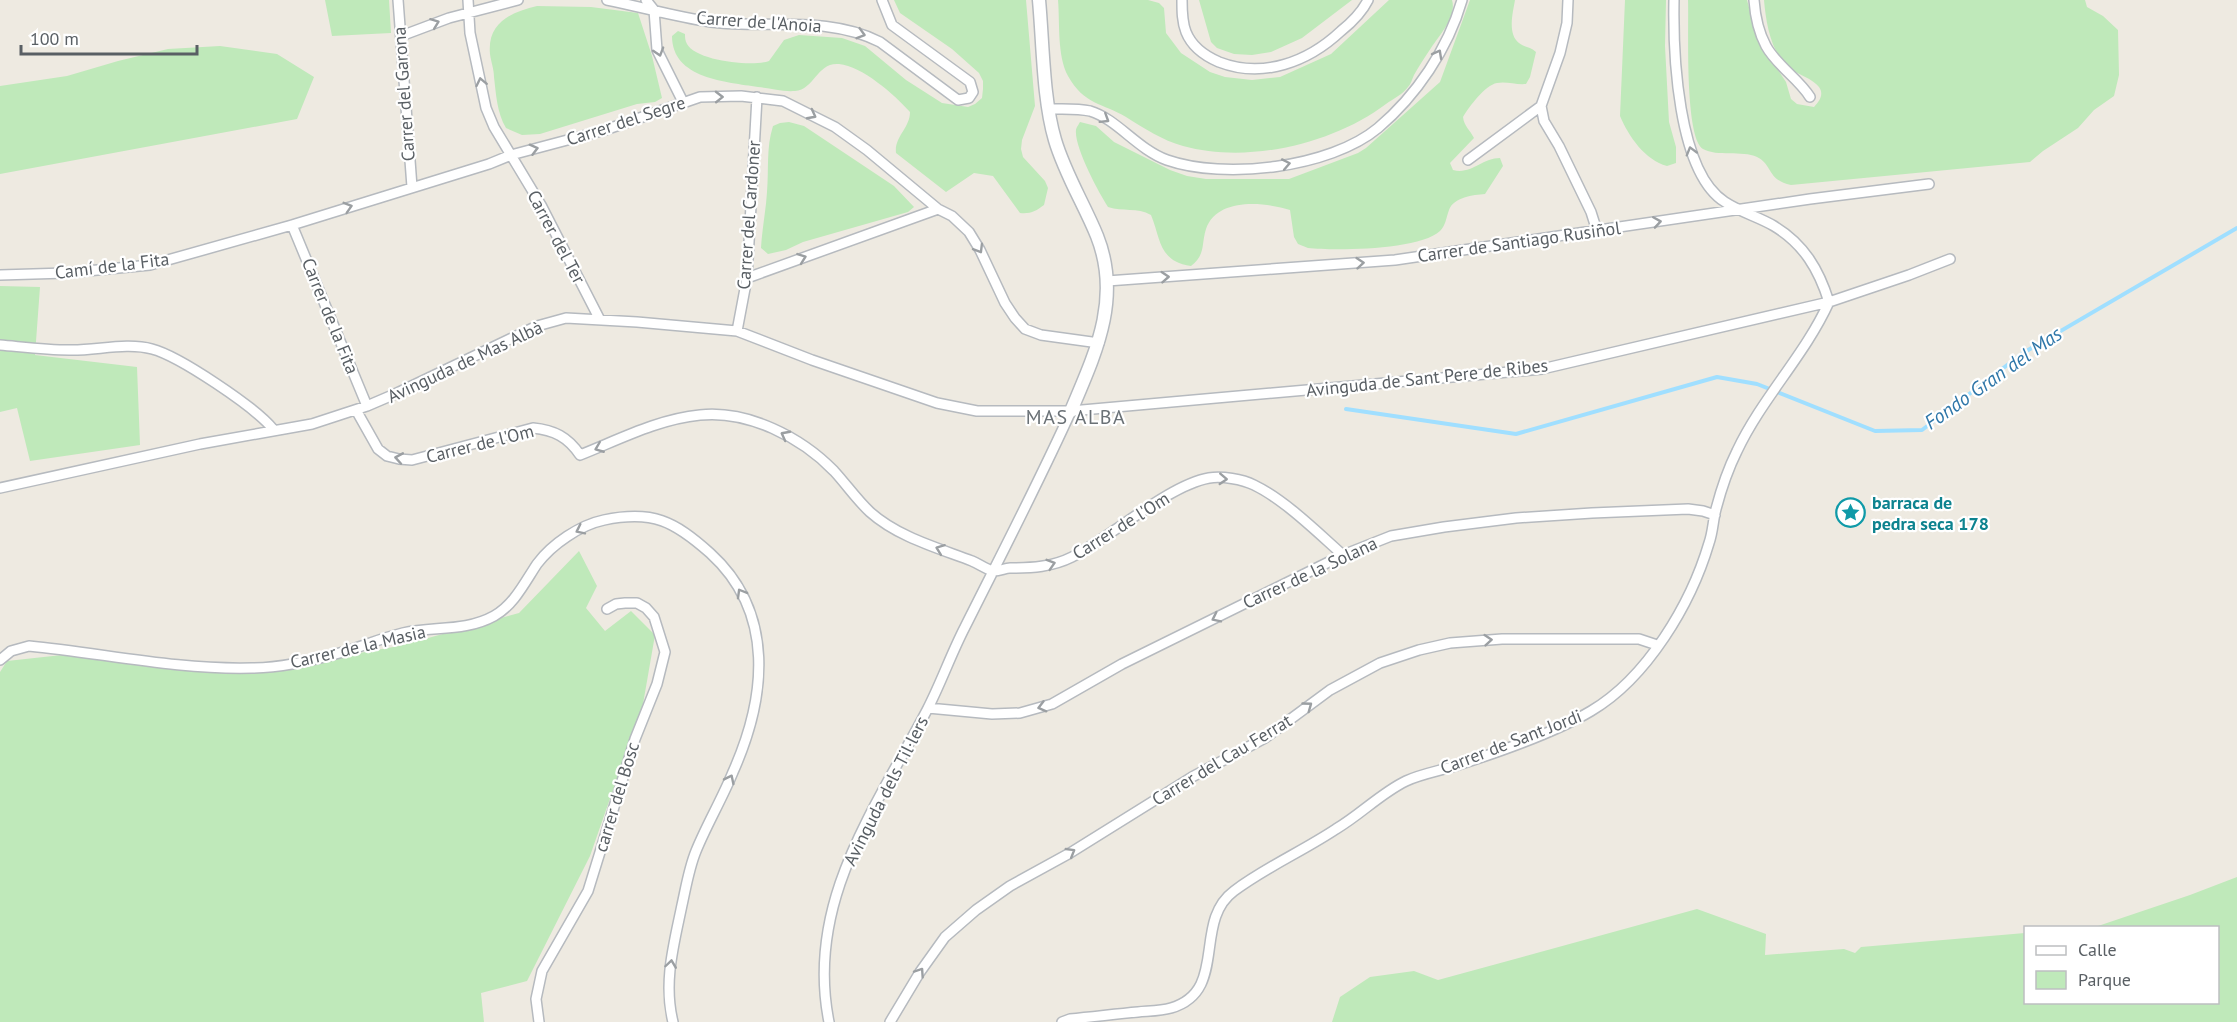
<svg xmlns="http://www.w3.org/2000/svg" width="2237" height="1022" font-family="'PT Sans',sans-serif">
	<style>
		.green { fill: #bfe9ba }
		.lines { fill: none; stroke-linecap: round; stroke-linejoin: round }
		.stream { stroke: #a0dfff; stroke-width: 4 }
		.minor-casing { stroke: #b6babf; stroke-width: 12 }
		.tertiary-casing { stroke: #b6babf; stroke-width: 15 }
		.minor { stroke: #fff; stroke-width: 9 }
		.tertiary { stroke: #fff; stroke-width: 12 }
		.oneway { stroke: #9b9fa2 }
		.labels { text-anchor: middle; stroke-width: 4.5; stroke-linejoin: round; paint-order: stroke }
		.street-label { font-size: 18px; fill: #595f64; stroke: #fff }
		.culture-label { font-size: 18px; font-weight: bold; fill: #0d838f; stroke: #fff; text-anchor: start }
		.water-label { font-size: 20px; font-style: italic; fill: #2f77a9; stroke: #fff }
		.neighbourhood-label { font-size: 20px; letter-spacing: 1.5px; fill: #6a7176; stroke: #fff }
	</style>
	<rect width="100%" height="100%" fill="#eeeae1"/>
	<path class="green" d="M325,0H389L391,33L332,36Z
		M894,0H1026L1035,106L1022,140L1021,149L1023,157L1045,181L1048,188L1044,205C1036,211 1031,214 1020,213L993,176L974,173L946,192L896,153C894,137 910,128 910,112C895,95 862,66 839,64C817,62 815,89 795,91C782,92 770,88 758,87C727,82 672,79 672,36L678,31L685,34C685,37 685,41 687,44C696,61 753,67 769,61L784,40L799,35L842,38L865,46L906,80L942,103L968,107L975,104L982,98L983,89V81L979,73L952,49L900,13Z
		M1058,0H1148L1159,3L1164,8L1166,33L1181,53L1210,72L1225,77L1252,80L1280,77L1331,54L1389,0H1452C1457,16 1440,35 1431,48C1425,57 1419,66 1414,75C1412,79 1411,84 1408,87C1403,94 1393,99 1386,104C1333,144 1248,164 1183,146C1162,140 1145,129 1126,117C1103,103 1084,105 1068,76C1057,55 1060,24 1058,0Z
		M1199,0H1352L1302,38L1271,52L1252,55L1234,54L1217,48L1211,42Z
		M1470,0H1515C1513,12 1507,34 1519,43C1525,48 1530,46 1536,52L1530,77L1526,84C1516,85 1506,81 1497,83C1485,85 1469,107 1463,117C1464,126 1470,130 1474,138L1450,163L1453,170C1471,175 1482,158 1500,158L1503,166L1485,194C1473,195 1454,197 1449,210C1446,218 1446,225 1440,231C1420,250 1335,251 1308,248L1298,244L1294,237L1290,210C1265,202 1217,197 1206,229C1201,245 1206,254 1191,266C1158,261 1161,239 1151,215C1137,207 1123,212 1108,207C1099,193 1074,147 1076,130C1076,128 1079,124 1080,122L1096,126L1114,142L1170,170L1187,176L1206,179H1289L1358,153L1366,148L1440,82Z
		M1625,0H1666L1665,46L1669,122L1676,147V163L1667,166C1645,160 1629,137 1620,116Z
		M1688,0H1747L1758,40L1786,82L1791,99L1797,104L1814,107C1820,101 1824,94 1819,87C1813,79 1799,75 1791,69C1771,55 1766,23 1764,0H2085L2087,7L2103,16L2118,30L2119,75L2114,96L2094,110L2078,128L2043,151L2030,162L1791,185C1767,180 1773,165 1757,157C1742,150 1717,157 1703,149C1684,137 1689,24 1688,0Z
		M537,6L591,7L638,13L652,56L662,98L655,102L637,104L540,134L522,135L506,128C497,113 496,94 494,77C494,69 491,62 490,54C487,23 511,12 537,6Z
		M220,46L277,54L314,77L297,119L0,174V86L67,76L118,61L168,49Z
		M789,122L804,126L894,186L914,207L908,212L803,242L786,250L768,254L761,248C762,229 766,210 767,192C769,169 766,148 773,126L780,123Z
		M0,286L40,287L35,355L137,367L140,445L30,461L17,408L0,412Z
		M579,551L597,586L586,608L605,631L631,611L655,635L643,704L590,856L527,981L481,993L484,1022H0V672L7,661L62,655L252,672L399,646L519,613Z
		M2237,877V1022H1332L1340,997L1370,977L1414,971L1438,980L1697,909L1766,934L1765,955L1844,949L1855,953L1861,947L2025,933L2026,1002H2218V928L2086,927L2098,926L2190,895Z"/>
	<g class="lines">
		<path class="stream" d="M1346,409L1516,434L1717,377L1757,384L1875,431L1922,430L2023,353L2237,228"/>
		<defs>
			<path id="minor" d="M398,0L412,187
				M468,0L470,33L486,108L494,127L541,205L600,320
				M607,0C642,7 676,17 711,22C767,29 828,15 880,42L958,100L969,98L973,92L970,82L892,25L882,0
				M646,0L654,10L657,50L683,102
				M1182,0C1182,11 1182,22 1186,32C1192,47 1205,56 1219,62C1263,79 1308,62 1341,31C1351,23 1362,12 1368,0
				M1568,0L1567,23L1560,53L1541,106L1544,121L1559,146L1591,212L1597,231
				M1674,0C1673,51 1677,172 1725,202C1740,212 1759,217 1774,226C1804,244 1819,270 1829,302
				M1754,0C1755,14 1759,33 1766,46C1777,66 1798,78 1810,97
				M401,36L449,18L518,0
				M1049,109C1062,109 1077,108 1090,111C1117,119 1137,149 1167,160C1224,180 1330,168 1378,128C1416,96 1448,49 1462,0
				M1468,160L1541,106
				M292,225L367,406
				M0,275L66,273L150,265L292,225L489,164L511,155L605,130L700,97L741,96L783,101L835,127L867,150L938,209L952,216L969,232L980,250L1005,303L1015,318L1025,329L1041,335L1099,343
				M747,278L938,209
				M1107,281L1395,260L1810,199L1929,184
				M737,331L747,278L757,97
				M0,345C23,347 46,350 69,350C95,351 126,342 152,349C179,356 255,407 273,429
				M356,410L378,449L387,456L399,459L412,460L533,428C554,430 568,437 580,455C618,440 658,419 700,415C748,410 801,437 834,471C846,484 857,500 870,512C898,537 938,548 972,561C979,564 986,569 993,571C998,572 1005,568 1010,568C1032,568 1052,567 1072,557C1111,537 1169,485 1209,478C1222,476 1242,479 1254,485C1285,500 1317,532 1343,555
				M0,488L200,444L312,424L367,406L395,394L537,326L566,318L637,322L737,331L812,360L937,403L977,411H1071L1542,369L1829,302L1909,275L1950,259
				M0,660L11,651L29,646C102,653 177,670 252,668C282,668 315,660 343,652C363,646 382,638 403,633C433,626 465,632 494,616C514,605 525,582 537,564C552,544 580,525 604,520C653,510 674,521 710,553C776,613 766,698 733,772C722,799 707,824 696,851C689,868 686,887 682,905C674,944 663,982 673,1022
				M928,708L992,714L1020,713L1052,704L1122,664L1343,555L1391,536L1444,527L1516,518L1592,513L1688,509L1703,511L1715,515
				M539,1022L536,999L542,971L588,891L635,739L657,684L665,652L654,617L646,608L637,603H625L616,604L607,609
				M829,1022C805,903 875,809 927,710C941,683 951,654 965,627C1001,555 1038,484 1071,411
				M890,1022L920,972L945,937L976,910L1010,886L1070,853L1192,777L1265,738L1330,690L1380,663L1419,650L1450,643L1502,639H1639L1657,645
				M1062,1022L1070,1019C1093,1017 1115,1014 1138,1012C1148,1011 1161,1011 1171,1008C1229,991 1192,922 1234,891C1266,867 1303,851 1336,829C1360,815 1381,793 1406,781C1421,774 1439,771 1455,766C1496,753 1554,733 1591,711C1647,678 1691,604 1709,543C1713,532 1713,520 1716,509C1721,490 1728,469 1737,451C1762,398 1805,355 1829,302"/>
			<path id="tertiary" d="M1039,0C1043,43 1043,100 1055,140C1065,174 1084,204 1097,236C1122,299 1095,354 1071,411"/>
		</defs>
		<use href="#minor" class="minor-casing"/>
		<use href="#tertiary" class="tertiary-casing"/>
		<use href="#minor" class="minor"/>
		<use href="#tertiary" class="tertiary"/>
	</g>
	<defs><path id="oneway-chevron" d="M-2-3.5L2.5 0L-2 3.5" fill="none" stroke-width="1.6" stroke-linecap="round" stroke-linejoin="round" transform="scale(1.5)"/></defs>
	<g class="oneway">
		<use href="#oneway-chevron" transform="translate(435 23) rotate(-21)"/>
		<use href="#oneway-chevron" transform="translate(861 34) rotate(16)"/>
		<use href="#oneway-chevron" transform="translate(659 52) rotate(73)"/>
		<use href="#oneway-chevron" transform="translate(1438 54) rotate(-61)"/>
		<use href="#oneway-chevron" transform="translate(481 82) rotate(-102)"/>
		<use href="#oneway-chevron" transform="translate(719 97) rotate(-1)"/>
		<use href="#oneway-chevron" transform="translate(812 115) rotate(28)"/>
		<use href="#oneway-chevron" transform="translate(1105 119) rotate(32)"/>
		<use href="#oneway-chevron" transform="translate(534 149) rotate(-15)"/>
		<use href="#oneway-chevron" transform="translate(1691 151) rotate(-106)"/>
		<use href="#oneway-chevron" transform="translate(1286 164) rotate(-11)"/>
		<use href="#oneway-chevron" transform="translate(348 207) rotate(-17)"/>
		<use href="#oneway-chevron" transform="translate(1657 222) rotate(-9)"/>
		<use href="#oneway-chevron" transform="translate(979 249) rotate(59)"/>
		<use href="#oneway-chevron" transform="translate(802 258) rotate(-20)"/>
		<use href="#oneway-chevron" transform="translate(1360 263) rotate(-5)"/>
		<use href="#oneway-chevron" transform="translate(1165 277) rotate(-4)"/>
		<use href="#oneway-chevron" transform="translate(785 435) rotate(-152)"/>
		<use href="#oneway-chevron" transform="translate(599 448) rotate(158)"/>
		<use href="#oneway-chevron" transform="translate(399 458) rotate(-170)"/>
		<use href="#oneway-chevron" transform="translate(1223 479) rotate(3)"/>
		<use href="#oneway-chevron" transform="translate(580 530) rotate(154)"/>
		<use href="#oneway-chevron" transform="translate(940 549) rotate(-159)"/>
		<use href="#oneway-chevron" transform="translate(1051 564) rotate(-17)"/>
		<use href="#oneway-chevron" transform="translate(741 593) rotate(-120)"/>
		<use href="#oneway-chevron" transform="translate(1216 618) rotate(154)"/>
		<use href="#oneway-chevron" transform="translate(1488 640) rotate(-5)"/>
		<use href="#oneway-chevron" transform="translate(1308 706) rotate(-36)"/>
		<use href="#oneway-chevron" transform="translate(1042 707) rotate(165)"/>
		<use href="#oneway-chevron" transform="translate(730 779) rotate(-64)"/>
		<use href="#oneway-chevron" transform="translate(1071 852) rotate(-31)"/>
		<use href="#oneway-chevron" transform="translate(671 964) rotate(-82)"/>
		<use href="#oneway-chevron" transform="translate(920 972) rotate(-56)"/>
	</g>
	<defs>
		<symbol id="sight-ring" viewBox="-11 -11 22 22"><circle r="9.5" fill="#fff" stroke="#0f9aa8" stroke-width="1.5"/><path d="M0-6L1.8-2.2L6-1.7L2.9 1.2L3.7 5.4L0 3.3L-3.7 5.4L-2.9 1.2L-6-1.7L-1.8-2.2Z" fill="#0f9aa8"/></symbol>
	</defs>
	<g fill-rule="evenodd">
		<use href="#sight-ring" x="1834" y="496" width="33" height="33"/>
	</g>
	<g class="labels">
		<g class="street-label">
			<text transform="translate(759 22) rotate(4)" y="6">Carrer de l'Anoia</text>
			<text transform="translate(404 94) rotate(-94)" y="6">Carrer del Garona</text>
			<text transform="translate(626 121) rotate(-18)" y="6">Carrer del Segre</text>
			<text transform="translate(749 215) rotate(-86)" y="6">Carrer del Cardoner</text>
			<text transform="translate(556 237) rotate(62)" y="6">Carrer del Ter</text>
			<text transform="translate(1519 242) rotate(-8)" y="6">Carrer de Santiago Rusiñol</text>
			<text transform="translate(112 266) rotate(-7)" y="6">Camí de la Fita</text>
			<text transform="translate(330 316) rotate(68)" y="6">Carrer de la Fita</text>
			<text transform="translate(465 362) rotate(-25)" y="6">Avinguda de Mas Albà</text>
			<text transform="translate(1427 378) rotate(-6)" y="6">Avinguda de Sant Pere de Ribes</text>
			<text transform="translate(480 444) rotate(-14)" y="6">Carrer de l'Om</text>
			<text transform="translate(1121 526) rotate(-32)" y="6">Carrer de l'Om</text>
			<text transform="translate(1310 573) rotate(-25)" y="6">Carrer de la Solana</text>
			<text transform="translate(358 647) rotate(-13)" y="6">Carrer de la Masia</text>
			<text transform="translate(1511 742) rotate(-21)" y="6">Carrer de Sant Jordi</text>
			<text transform="translate(1222 760) rotate(-31)" y="6">Carrer del Cau Ferrat</text>
			<text transform="translate(886 791) rotate(-63)" y="6">Avinguda dels Til·lers</text>
			<text transform="translate(617 797) rotate(-73)" y="6">carrer del Bosc</text>
		</g>
		<g class="culture-label">
			<text x="1872" y="509">barraca de<tspan x="1872" dy="21">pedra seca 178</tspan></text>
		</g>
		<g class="water-label">
			<text transform="translate(1993 378) rotate(-35)" y="7">Fondo Gran del Mas</text>
		</g>
		<g class="neighbourhood-label">
			<text x="1076" y="424">MAS ALBA</text>
		</g>
	</g>
	<rect x="2024" y="926" width="195" height="78" fill="#ffffff" stroke="#bdbfc1" stroke-width="1.5"/>
	<rect x="2036" y="946" width="30" height="9" fill="#ffffff" stroke="#bdbfc1" stroke-width="1.5"/>
	<text x="2078" y="956" font-size="18" fill="#595f64">Calle</text>
	<rect x="2036" y="971" width="30" height="18" fill="#bfe9ba" stroke="#bdbfc1" stroke-width="1.5"/>
	<text x="2078" y="986" font-size="18" fill="#595f64">Parque</text>
	<path d="M21 45v9h176v-9" fill="none" stroke="#595f64" stroke-width="3"/>
	<text x="30" y="45" font-size="18" fill="#595f64" stroke="#ffffff" stroke-width="4.5" paint-order="stroke">100 m</text>
</svg>
